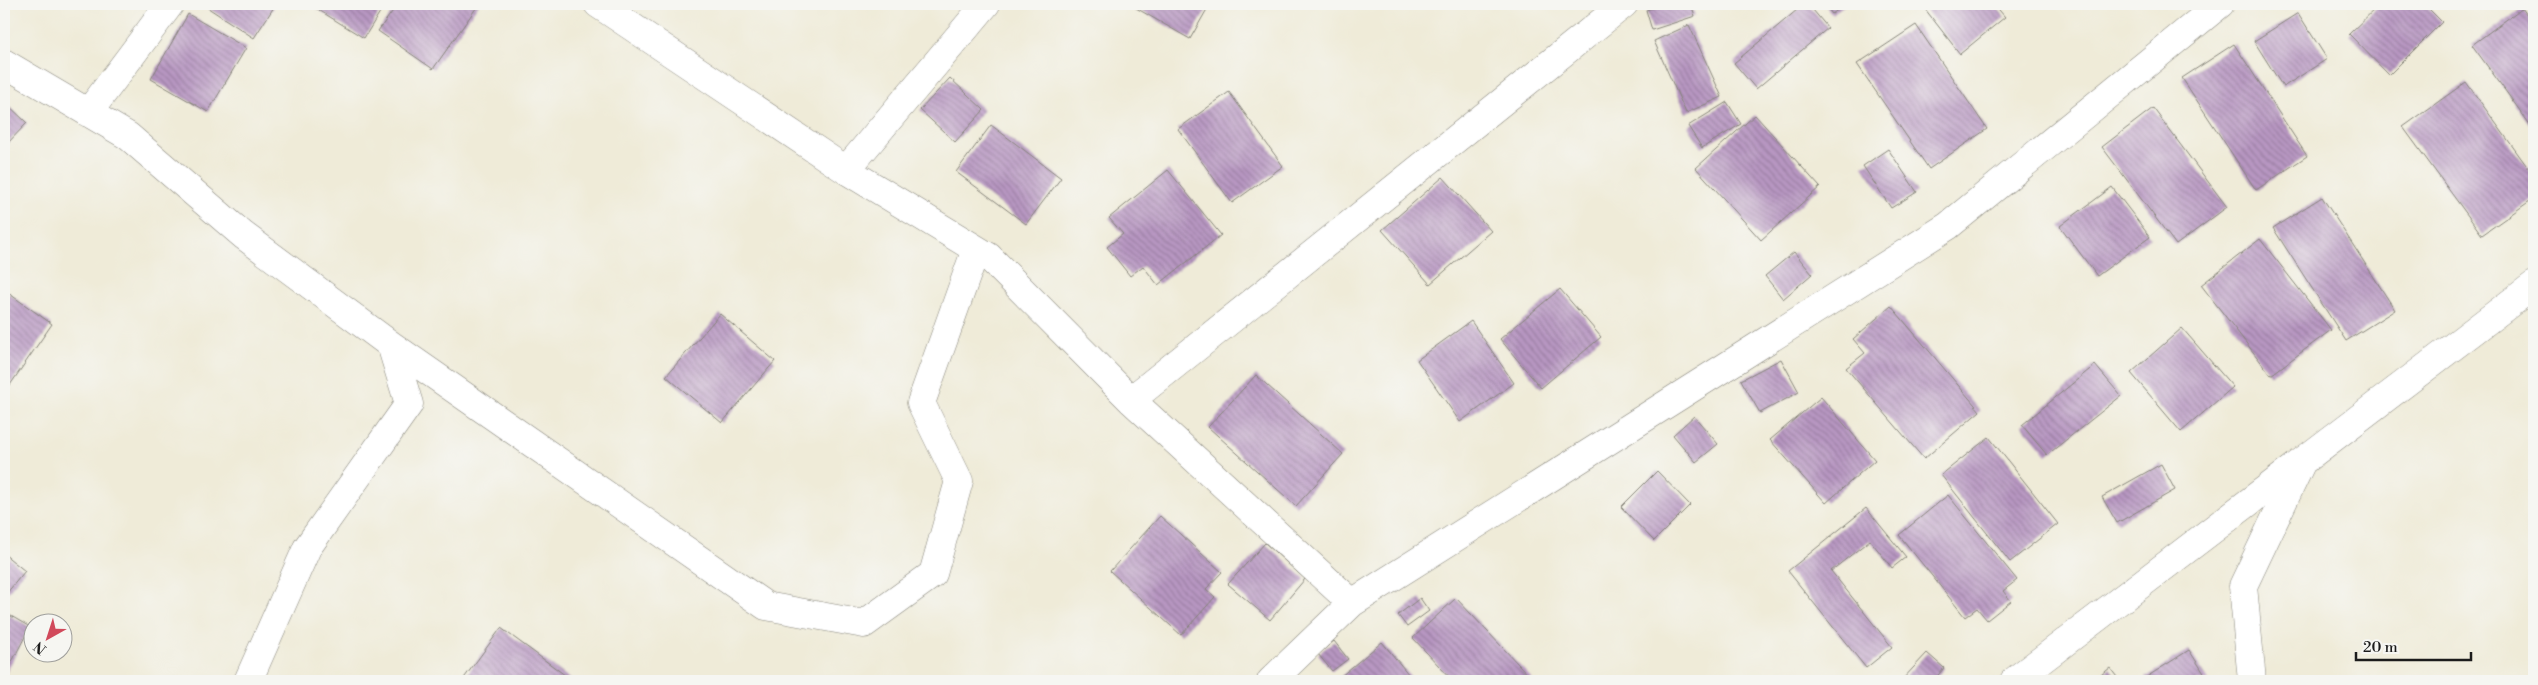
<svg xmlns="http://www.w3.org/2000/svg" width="2538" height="685" font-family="'Libre Bodoni',serif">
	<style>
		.building { fill: url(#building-back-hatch) }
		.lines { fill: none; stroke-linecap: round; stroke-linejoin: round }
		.minor-casing { stroke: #86847a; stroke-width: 29 }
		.minor { stroke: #fff; stroke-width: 28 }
	</style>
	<defs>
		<pattern id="building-back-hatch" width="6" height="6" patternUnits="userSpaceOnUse" patternTransform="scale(1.25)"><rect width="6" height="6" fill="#b897c2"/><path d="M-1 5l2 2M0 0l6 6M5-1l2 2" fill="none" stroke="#957a9d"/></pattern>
	</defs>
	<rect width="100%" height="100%" fill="#f6f6f2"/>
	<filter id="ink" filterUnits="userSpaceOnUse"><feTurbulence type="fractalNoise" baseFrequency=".02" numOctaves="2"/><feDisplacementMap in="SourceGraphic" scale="10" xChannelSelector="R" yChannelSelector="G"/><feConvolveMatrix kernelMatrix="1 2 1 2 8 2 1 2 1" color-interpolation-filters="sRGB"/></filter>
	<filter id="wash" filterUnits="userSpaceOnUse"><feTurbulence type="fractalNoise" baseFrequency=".0096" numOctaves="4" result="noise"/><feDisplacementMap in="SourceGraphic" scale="20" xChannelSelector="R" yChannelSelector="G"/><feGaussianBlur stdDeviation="1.12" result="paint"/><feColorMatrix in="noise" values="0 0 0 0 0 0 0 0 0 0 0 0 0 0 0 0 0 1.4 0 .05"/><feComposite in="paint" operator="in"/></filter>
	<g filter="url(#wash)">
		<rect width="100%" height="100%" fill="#efebd8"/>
		<g id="blocks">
			<path class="building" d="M202,4H269L274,7L254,38Z
				M309,4H385L364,38Z
				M398,4H479L433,69L378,31Z
				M1129,4H1210L1190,39Z
				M1666,4H1691L1695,16L1652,30L1646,10Z
				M1804,4H1808L1828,28L1756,89L1734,63Z
				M1824,4H1846L1832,14Z
				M1931,4H1994L2005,17L1960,54L1925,9Z
				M2380,4H2424L2442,22L2389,75L2349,34Z
				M2522,8L2534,25V130L2472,45Z
				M2298,13L2327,59L2283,87L2254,41Z
				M188,14L246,48L208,112L151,79Z
				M1689,25L1722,97L1686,113L1654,41Z
				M1916,25L1987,129L1929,169L1857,64Z
				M2234,44L2307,156L2256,190L2182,78Z
				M950,78L984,110L955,142L920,110Z
				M2466,82L2534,176V198L2482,235L2403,127Z
				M1229,92L1283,166L1232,203L1178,129Z
				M4,101L27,123L4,147Z
				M1727,102L1741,124L1702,148L1688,126Z
				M2153,108L2227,207L2176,245L2102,147Z
				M1755,115L1820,187L1761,240L1696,168Z
				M991,125L1061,178L1026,224L956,172Z
				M1888,149L1917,192L1891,208L1863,166Z
				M1168,170L1221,235L1158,285L1143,266L1130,276L1107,247L1123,234L1109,218Z
				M1443,177L1491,231L1430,284L1382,230Z
				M2112,187L2150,237L2097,276L2060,226Z
				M2322,197L2395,310L2346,341L2273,228Z
				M2260,239L2331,330L2271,375L2201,285Z
				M1794,252L1812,274L1783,299L1765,276Z
				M1560,289L1601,337L1541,388L1500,339Z
				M4,290L52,324L10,385L4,380Z
				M1891,306L1980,411L1924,459L1846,368L1865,353L1853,339Z
				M720,314L775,361L722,423L666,376Z
				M1471,321L1514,383L1460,422L1417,360Z
				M2182,328L2233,387L2181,432L2131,373Z
				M1781,359L1799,392L1760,413L1741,380Z
				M2095,365L2121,396L2047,455L2022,425Z
				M1256,375L1343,454L1296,506L1208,427Z
				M1821,397L1875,460L1826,503L1770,440Z
				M1694,416L1718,444L1696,462L1673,435Z
				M1989,437L2058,524L2010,562L1941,475Z
				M2161,464L2175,490L2117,523L2102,497Z
				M1657,471L1690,505L1654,541L1621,507Z
				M1948,495L2017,580L2003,591L2011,601L1987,620L1977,608L1965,617L1899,535Z
				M1866,508L1906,557L1892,568L1870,540L1831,571L1892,647L1866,668L1788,571Z
				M1160,516L1222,572L1206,589L1215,597L1181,635L1110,571Z
				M1265,543L1305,579L1270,620L1228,584Z
				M4,554L25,571L6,594L4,592Z
				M1420,598L1429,611L1407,627L1398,615Z
				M1456,598L1534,681H1453L1413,638Z
				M4,612L30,627L4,677Z
				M501,628L573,681H462Z
				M1334,641L1348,659L1332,671L1318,654Z
				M1382,642L1414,681H1344L1340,677Z
				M2189,650L2209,681H2147L2145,678Z
				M1927,653L1944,668L1933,681H1901Z
				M2110,668L2120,681H2093Z"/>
		</g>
	</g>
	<g filter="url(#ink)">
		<use href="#blocks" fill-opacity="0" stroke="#86847a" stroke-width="1"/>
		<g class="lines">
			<defs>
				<path id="minor" d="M598,4L846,170L989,257L1131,400L1352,603L1948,226L2220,4
					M4,63L128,136L243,235L391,345L409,404L307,548L248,681
					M88,113L170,4
					M846,170L986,4
					M391,345L766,606L864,624L933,574L959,481L921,403L976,249
					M1131,400L1624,4
					M1271,681L1352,603
					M2014,681L2534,285
					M2252,681L2243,586L2301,464"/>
			</defs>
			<use href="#minor" class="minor-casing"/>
			<use href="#minor" class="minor"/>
		</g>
	</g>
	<rect width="2538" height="685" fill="none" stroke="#f6f6f2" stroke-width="20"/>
	<g transform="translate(48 638) rotate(219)"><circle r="24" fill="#f6f6f2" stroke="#9f9f9c"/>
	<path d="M0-4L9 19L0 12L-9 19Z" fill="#d1495b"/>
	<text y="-8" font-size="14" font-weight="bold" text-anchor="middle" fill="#1c1c1c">N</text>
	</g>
	<path d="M2356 652v8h115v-8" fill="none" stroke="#1c1c1c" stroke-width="2.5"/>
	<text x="2363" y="652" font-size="15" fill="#1c1c1c" stroke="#f6f6f2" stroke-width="4" paint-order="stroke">20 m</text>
</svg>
